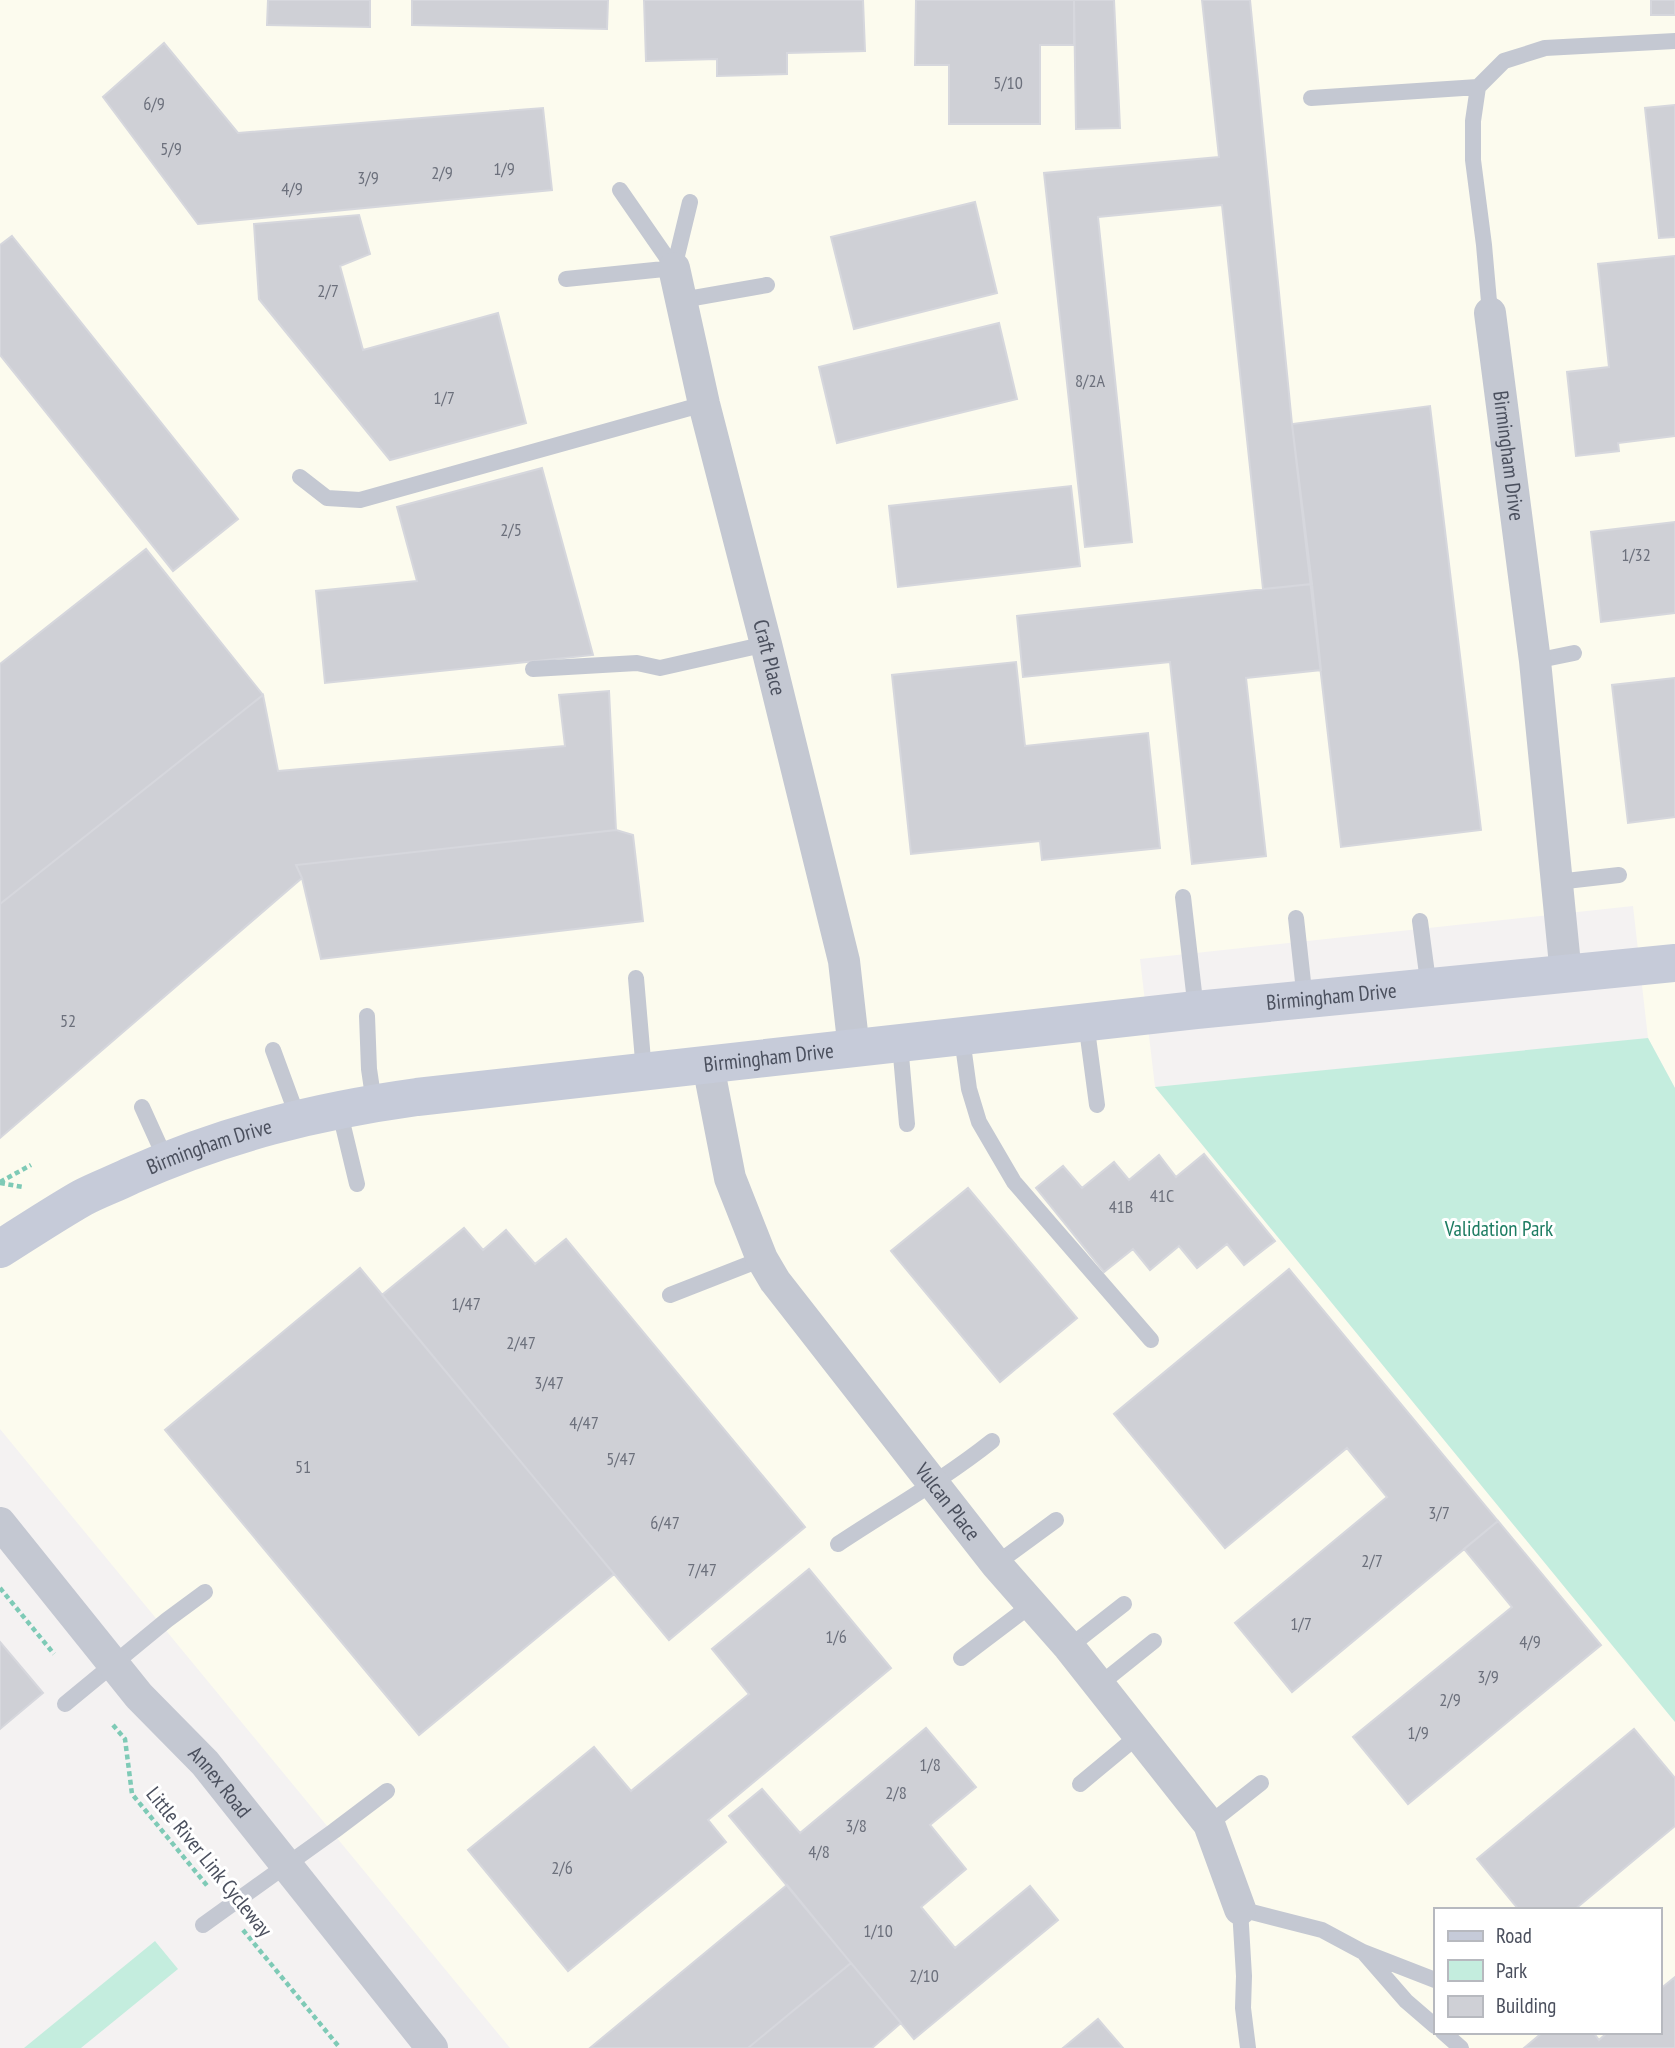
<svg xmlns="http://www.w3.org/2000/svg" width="1675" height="2048" font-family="'PT Sans Narrow',sans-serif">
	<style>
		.commercial { fill: #fcfbee; fill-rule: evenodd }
		.green { fill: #c4edde }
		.building { fill: #cfd0d6; stroke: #d6d7dd; stroke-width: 2 }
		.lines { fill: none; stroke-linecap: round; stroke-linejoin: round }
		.path { stroke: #7ecab6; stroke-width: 4.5; stroke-dasharray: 5 3.5; stroke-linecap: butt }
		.service { stroke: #c4c8d2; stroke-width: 16 }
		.minor { stroke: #c4c8d2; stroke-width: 32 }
		.secondary { stroke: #c6cbd9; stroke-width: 38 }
		.labels { text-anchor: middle; stroke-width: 6; stroke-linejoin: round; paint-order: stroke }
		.number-label { font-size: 18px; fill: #6c707c }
		.street-label { font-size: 21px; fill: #4b505e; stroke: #fff }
		.park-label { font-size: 21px; fill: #1e7d63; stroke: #fff }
	</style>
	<rect width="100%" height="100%" fill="#f4f2f2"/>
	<path class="commercial" d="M0,0H1675V1088L1648,1038L1633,906L1140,959L1155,1087L1675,1722V2048H510L0,1429ZM1435,1910H1659V2032H1435Z"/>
	<path class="green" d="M1648,1038L1675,1088V1722L1155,1087Z
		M155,1941L178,1969L81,2048H24Z"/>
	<path class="building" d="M268,0H370V27L267,25Z
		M412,0H608L607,29L412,25Z
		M644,0H863L865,51L787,53V74L717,76V59L646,61Z
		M916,0H1074V45H1040V124H949V65H915Z
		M1074,0H1114L1120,128L1076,129Z
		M1202,0H1250L1292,424L1312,584L1263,589L1222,205L1098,217L1132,542L1085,547L1044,173L1219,157Z
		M1651,0H1675V15H1651Z
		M164,43L238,133L543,108L552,190L198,224L103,97Z
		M1675,105V237L1659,238L1645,108Z
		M975,202L997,293L854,329L831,237Z
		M359,215L370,254L340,266L363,350L498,313L526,423L390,460L259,299L254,224Z
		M12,236L238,519L173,571L0,355V245Z
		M1675,256V436L1618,443L1619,451L1576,456L1567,372L1609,367L1598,264Z
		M999,323L1017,399L837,443L819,367Z
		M1430,406L1481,830L1341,847L1292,424Z
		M542,468L593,655L325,683L316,591L417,581L397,507Z
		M1071,486L1080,566L898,587L889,506Z
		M1675,522V613L1601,622L1591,532Z
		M146,549L263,695L0,904V664Z
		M1312,584L1321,670L1246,678L1266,856L1192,864L1170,662L1023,677L1017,616Z
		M1016,662L1025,746L1148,733L1160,848L1042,860L1040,841L911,854L892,675Z
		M1675,678V817L1628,823L1612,685Z
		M609,691L616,830L296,865L302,878L0,1138V904L263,695L278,771L565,746L559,695Z
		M616,830L633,835L643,921L321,959L302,878L296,865Z
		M1204,1154L1275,1241L1244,1265L1227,1244L1197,1268L1179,1246L1150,1270L1133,1249L1104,1272L1036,1188L1063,1166L1082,1188L1114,1162L1129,1180L1159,1155L1176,1177Z
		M968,1188L1077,1318L1000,1382L891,1251Z
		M464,1228L483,1250L506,1230L535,1264L566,1239L805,1527L669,1640L382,1295Z
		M360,1268L614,1574L419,1735L165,1430Z
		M1289,1269L1498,1521L1292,1692L1235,1623L1387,1497L1347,1448L1225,1548L1114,1414Z
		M1498,1521L1601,1645L1408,1804L1353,1737L1512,1607L1464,1549Z
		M809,1569L891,1668L708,1820L726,1842L568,1971L468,1850L594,1747L631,1791L749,1694L712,1649Z
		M0,1642L43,1693L0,1729Z
		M926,1728L976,1787L930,1825L966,1869L921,1907L955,1948L1030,1886L1058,1920L914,2039L729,1816L762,1789L800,1833Z
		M1634,1729L1675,1778V1826L1574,1910H1519L1477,1859Z
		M787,1885L851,1963L748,2048H590Z
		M851,1963L901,2023L872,2048H748Z
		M1675,1977V2048H1524L1543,2032H1593L1599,2040L1608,2032H1659V1990Z
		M1098,2019L1123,2048H1063Z"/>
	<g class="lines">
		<path class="path" d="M0,1182L31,1165
			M0,1183L23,1187
			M0,1588L54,1654
			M113,1725L125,1739L132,1794L209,1888
			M243,1930L340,2048"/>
		<path class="service" d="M1311,98L1478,87
			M620,190L674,268
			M674,268L690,202
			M566,279L674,268
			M682,300L767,285
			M1490,313L1484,245L1473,160V121L1478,87L1504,61L1545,48L1675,41
			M300,477L327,498L360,500L704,404
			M1535,661L1574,653
			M533,669L637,663L660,668L766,644
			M1557,882L1619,875
			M1183,897L1196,1010
			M1296,918L1305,1000
			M1420,921L1429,989
			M636,978L644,1072
			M367,1016L369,1069L374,1103
			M1086,1022L1097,1105
			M962,1038L969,1089L979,1122L1014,1182L1151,1340
			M900,1044L907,1124
			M273,1050L298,1118
			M142,1107L166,1160
			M339,1109L357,1184
			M670,1295L762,1259
			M838,1544C889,1510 943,1480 992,1441
			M996,1564L1056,1520
			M1069,1647L1124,1604
			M961,1658L1031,1605
			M1099,1685L1154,1641
			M65,1704L167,1620L205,1592
			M1080,1784L1139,1735
			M1209,1824L1261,1783
			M203,1925L334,1831L387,1791
			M1365,1954L1406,2001L1435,2026
			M1443,2032L1461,2048
			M1248,2048L1243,2008L1244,1976L1240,1909L1322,1930L1363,1952L1435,1980"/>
		<g class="minor">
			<path id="s1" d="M674,268L704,404L766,644L844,961L854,1050"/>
			<path id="s2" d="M1490,313L1535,661L1566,975"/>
			<path id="s3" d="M708,1065L730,1178L762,1259L775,1281L996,1564L1069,1647L1209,1824L1240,1909"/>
			<path id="s4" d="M0,1523L139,1696L205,1763L432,2048"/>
		</g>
		<path class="secondary" id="s5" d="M0,1249C27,1232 54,1214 82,1198C97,1190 114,1184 130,1176C224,1134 316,1111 417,1097L1196,1010L1675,963"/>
	</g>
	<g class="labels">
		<g class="number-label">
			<text x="1008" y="89">5/10</text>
			<text x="154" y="110">6/9</text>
			<text x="171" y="155">5/9</text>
			<text x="504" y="175">1/9</text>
			<text x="442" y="179">2/9</text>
			<text x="368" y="184">3/9</text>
			<text x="292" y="195">4/9</text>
			<text x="328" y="297">2/7</text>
			<text x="1090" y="387">8/2A</text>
			<text x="444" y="404">1/7</text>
			<text x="511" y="536">2/5</text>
			<text x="1636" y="561">1/32</text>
			<text x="68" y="1027">52</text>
			<text x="1162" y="1202">41C</text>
			<text x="1121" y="1213">41B</text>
			<text x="466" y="1310">1/47</text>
			<text x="521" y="1349">2/47</text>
			<text x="549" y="1389">3/47</text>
			<text x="584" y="1429">4/47</text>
			<text x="621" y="1465">5/47</text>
			<text x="303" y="1473">51</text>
			<text x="1439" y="1519">3/7</text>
			<text x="665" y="1529">6/47</text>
			<text x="1372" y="1567">2/7</text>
			<text x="702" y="1576">7/47</text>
			<text x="1301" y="1630">1/7</text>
			<text x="836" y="1643">1/6</text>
			<text x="1530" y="1648">4/9</text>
			<text x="1488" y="1683">3/9</text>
			<text x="1450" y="1706">2/9</text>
			<text x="1418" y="1739">1/9</text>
			<text x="930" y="1771">1/8</text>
			<text x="896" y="1799">2/8</text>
			<text x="856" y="1832">3/8</text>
			<text x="819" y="1858">4/8</text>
			<text x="562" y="1874">2/6</text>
			<text x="878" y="1937">1/10</text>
			<text x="924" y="1982">2/10</text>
		</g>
		<g class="street-label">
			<text dy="7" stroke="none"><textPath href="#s2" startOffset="144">Birmingham Drive</textPath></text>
			<text dy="7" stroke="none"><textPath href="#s1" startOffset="401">Craft Place</textPath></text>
			<text dy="7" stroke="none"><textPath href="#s5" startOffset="1368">Birmingham Drive</textPath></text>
			<text dy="7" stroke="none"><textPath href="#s5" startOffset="802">Birmingham Drive</textPath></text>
			<text dy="7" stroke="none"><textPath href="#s5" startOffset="234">Birmingham Drive</textPath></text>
			<text dy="7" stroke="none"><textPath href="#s3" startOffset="508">Vulcan Place</textPath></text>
			<text dy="7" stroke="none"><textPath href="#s4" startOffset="340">Annex Road</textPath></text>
			<text transform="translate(209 1862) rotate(51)" y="7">Little River Link Cycleway</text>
		</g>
		<g class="park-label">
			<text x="1499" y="1236">Validation Park</text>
		</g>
	</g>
	<rect x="1434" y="1908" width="228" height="126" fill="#ffffff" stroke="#b7b9bf" stroke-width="2"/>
	<rect x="1448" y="1931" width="35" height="10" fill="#c6cbd9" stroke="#b7b9bf" stroke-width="2"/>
	<text x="1496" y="1943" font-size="21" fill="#4b505e">Road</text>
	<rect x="1448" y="1960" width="35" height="21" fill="#c4edde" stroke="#b7b9bf" stroke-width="2"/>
	<text x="1496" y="1978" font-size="21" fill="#4b505e">Park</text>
	<rect x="1448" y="1996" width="35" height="21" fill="#cfd0d6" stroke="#b7b9bf" stroke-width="2"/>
	<text x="1496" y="2013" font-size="21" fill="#4b505e">Building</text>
</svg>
